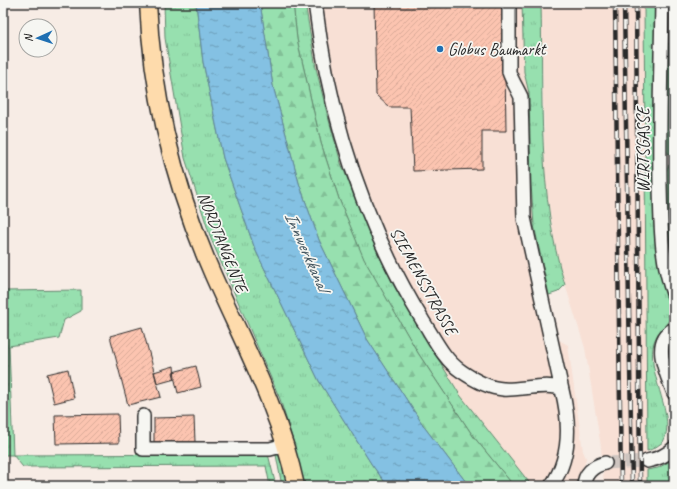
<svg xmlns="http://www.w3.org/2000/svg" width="677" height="489" font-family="Caveat,sans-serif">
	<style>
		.built { fill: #f8e0d5 }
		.grass { fill: url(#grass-tufts); stroke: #61866d }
		.forest { fill: url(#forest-firs); stroke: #61866d }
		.water { fill: url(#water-ripples); stroke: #608599 }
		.building { fill: url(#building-hatch); stroke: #2b2b2b }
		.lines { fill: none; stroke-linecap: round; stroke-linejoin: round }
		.minor-tunnel { stroke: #cec5c0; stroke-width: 13; stroke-dasharray: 13 6; stroke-linecap: butt }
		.minor-casing { stroke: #2b2b2b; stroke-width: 16 }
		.major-casing { stroke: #2b2b2b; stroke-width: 19 }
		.minor { stroke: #f6f6f2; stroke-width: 13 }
		.major { stroke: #fedbac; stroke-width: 16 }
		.rail-casing { stroke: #2b2b2b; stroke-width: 4.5 }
		.rail { stroke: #f6f6f2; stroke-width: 3; stroke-dasharray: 9; stroke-linecap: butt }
		.poi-dot { fill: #1f6fb2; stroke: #f6f6f2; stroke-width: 1.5 }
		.labels { text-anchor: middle; stroke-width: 3.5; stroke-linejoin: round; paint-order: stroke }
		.poi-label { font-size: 17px; fill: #2b2b2b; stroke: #f6f6f2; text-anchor: start }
		.street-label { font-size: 17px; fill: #2b2b2b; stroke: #f6f6f2 }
		.water-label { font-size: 18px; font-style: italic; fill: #465862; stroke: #f6f6f2 }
	</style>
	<defs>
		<pattern id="grass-tufts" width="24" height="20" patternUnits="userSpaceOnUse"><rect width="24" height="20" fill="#97e0af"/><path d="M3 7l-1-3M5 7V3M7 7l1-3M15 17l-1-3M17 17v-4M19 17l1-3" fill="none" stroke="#82c097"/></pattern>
		<pattern id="forest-firs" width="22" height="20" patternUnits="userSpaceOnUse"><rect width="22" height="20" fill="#97e0af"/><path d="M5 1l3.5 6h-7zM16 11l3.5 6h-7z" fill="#82c097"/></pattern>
		<pattern id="water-ripples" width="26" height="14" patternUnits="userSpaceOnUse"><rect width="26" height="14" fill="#84c1e3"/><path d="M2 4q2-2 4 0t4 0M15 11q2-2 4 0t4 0" fill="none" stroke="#6c9db8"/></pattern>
		<pattern id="building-hatch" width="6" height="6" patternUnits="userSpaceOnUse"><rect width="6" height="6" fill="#fcc4b0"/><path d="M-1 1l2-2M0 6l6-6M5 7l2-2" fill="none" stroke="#d8a998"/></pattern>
	</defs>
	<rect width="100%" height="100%" fill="#f7ece5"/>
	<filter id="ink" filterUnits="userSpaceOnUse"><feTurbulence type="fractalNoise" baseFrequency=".025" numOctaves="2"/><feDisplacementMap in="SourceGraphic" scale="8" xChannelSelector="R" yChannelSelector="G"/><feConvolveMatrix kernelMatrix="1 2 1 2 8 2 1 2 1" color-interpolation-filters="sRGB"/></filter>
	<g filter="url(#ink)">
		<path class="built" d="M305,3H522L524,72L529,93L531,184L534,225L559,340L568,345L583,451L586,458L583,470L576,486H532L460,395L394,286L377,251L341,163L316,68Z
			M541,3H644L647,486H604L601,447L585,348L558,262L545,182Z"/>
		<path class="grass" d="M164,3H196L203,62L223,158L255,249L319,381L372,465L388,486H303L294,444L280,399L211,239L185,158L165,38Z
			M293,3H305L316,68L327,113L341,163L377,251L394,286L460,395L532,486H514L473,436L418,353L364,260L339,199L321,143L297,39Z
			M522,3H541C543,96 537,195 565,285L558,292L549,295L534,225L531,184L529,93L524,72Z
			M644,3H657L665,280L674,305V314C666,326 655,332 653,347C648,377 677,418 663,442C657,446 654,449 647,451Z
			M674,43V155L669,154L665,149L664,44Z
			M674,164V278L666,234V173L669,165Z
			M81,290V311L64,320L59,338L9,346L13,455L268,454L276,486H270L266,466L23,467L13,455H3V291Z
			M276,455H281L287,486H282Z
			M674,459V484L667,486H647V470L658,468Z"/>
		<path class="forest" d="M260,3H293L297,39L321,143L339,199L364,259L418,353L473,436L514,486H469L425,428L367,339L319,240L299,183L273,86Z"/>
		<path class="water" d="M196,3H260L273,86L299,183L319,240L367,339L425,428L469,486H388L372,465L319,381L255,249L223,158L203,62Z"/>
		<path class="building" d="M374,3H504L506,131H482V169L413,171L410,107H389L376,95Z
			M142,327L161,397L128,405L110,336Z
			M174,366L175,379L157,384L154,372Z
			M196,366L201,387L178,393L173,372Z
			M68,369L74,398L54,403L47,374Z
			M118,414L119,443L56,444L55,415Z
			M194,417L195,442L154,443V418Z"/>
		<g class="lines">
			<path class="minor-tunnel" d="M605,463L647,461"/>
			<defs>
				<path id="minor" d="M315,3C329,116 363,223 423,321C434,338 444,360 461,371C474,380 488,388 503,389C517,391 552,381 562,390C570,422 571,458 551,486
					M509,3V72C512,81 517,88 521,97L524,218L562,390
					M662,3C661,64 659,124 660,185C661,222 660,260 674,296
					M674,329C650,342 667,375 674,393
					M143,416V449H270L285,445
					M647,461C658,459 666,456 674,448
					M584,486C584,474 593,466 605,463"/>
				<path id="major" d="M148,3C152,96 176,190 213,275C244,345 280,411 296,486"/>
			</defs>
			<use href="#minor" class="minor-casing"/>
			<use href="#major" class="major-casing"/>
			<use href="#minor" class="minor"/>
			<use href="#major" class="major"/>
			<defs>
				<path id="rail" d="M615,3L621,486
					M624,3L632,486
					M636,3L640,486"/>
			</defs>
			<use href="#rail" class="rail-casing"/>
			<use href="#rail" class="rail"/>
		</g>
	</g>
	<circle class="poi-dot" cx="440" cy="49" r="4"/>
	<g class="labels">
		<g class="poi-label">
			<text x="448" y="55">Globus Baumarkt</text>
		</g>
		<g class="street-label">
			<text transform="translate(643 150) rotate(-90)" y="6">WIRTSGASSE</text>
			<text transform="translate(223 242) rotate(68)" y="6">NORDTANGENTE</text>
			<text transform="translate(424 281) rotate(61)" y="6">SIEMENSSTRASSE</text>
		</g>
		<g class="water-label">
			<text transform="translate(307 251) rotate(66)" y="6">Innwerkkanal</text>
		</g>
	</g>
	<rect width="677" height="489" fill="none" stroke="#f6f6f2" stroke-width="16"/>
	<rect x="8" y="8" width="661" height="473" fill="none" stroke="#2b2b2b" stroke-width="1.5" filter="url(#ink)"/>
	<g transform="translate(38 38) rotate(267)"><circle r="19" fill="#f6f6f2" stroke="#a5a5a2"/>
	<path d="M0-3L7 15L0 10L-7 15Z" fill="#1f6fb2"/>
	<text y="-6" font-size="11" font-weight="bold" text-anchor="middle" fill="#2b2b2b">N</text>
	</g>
</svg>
